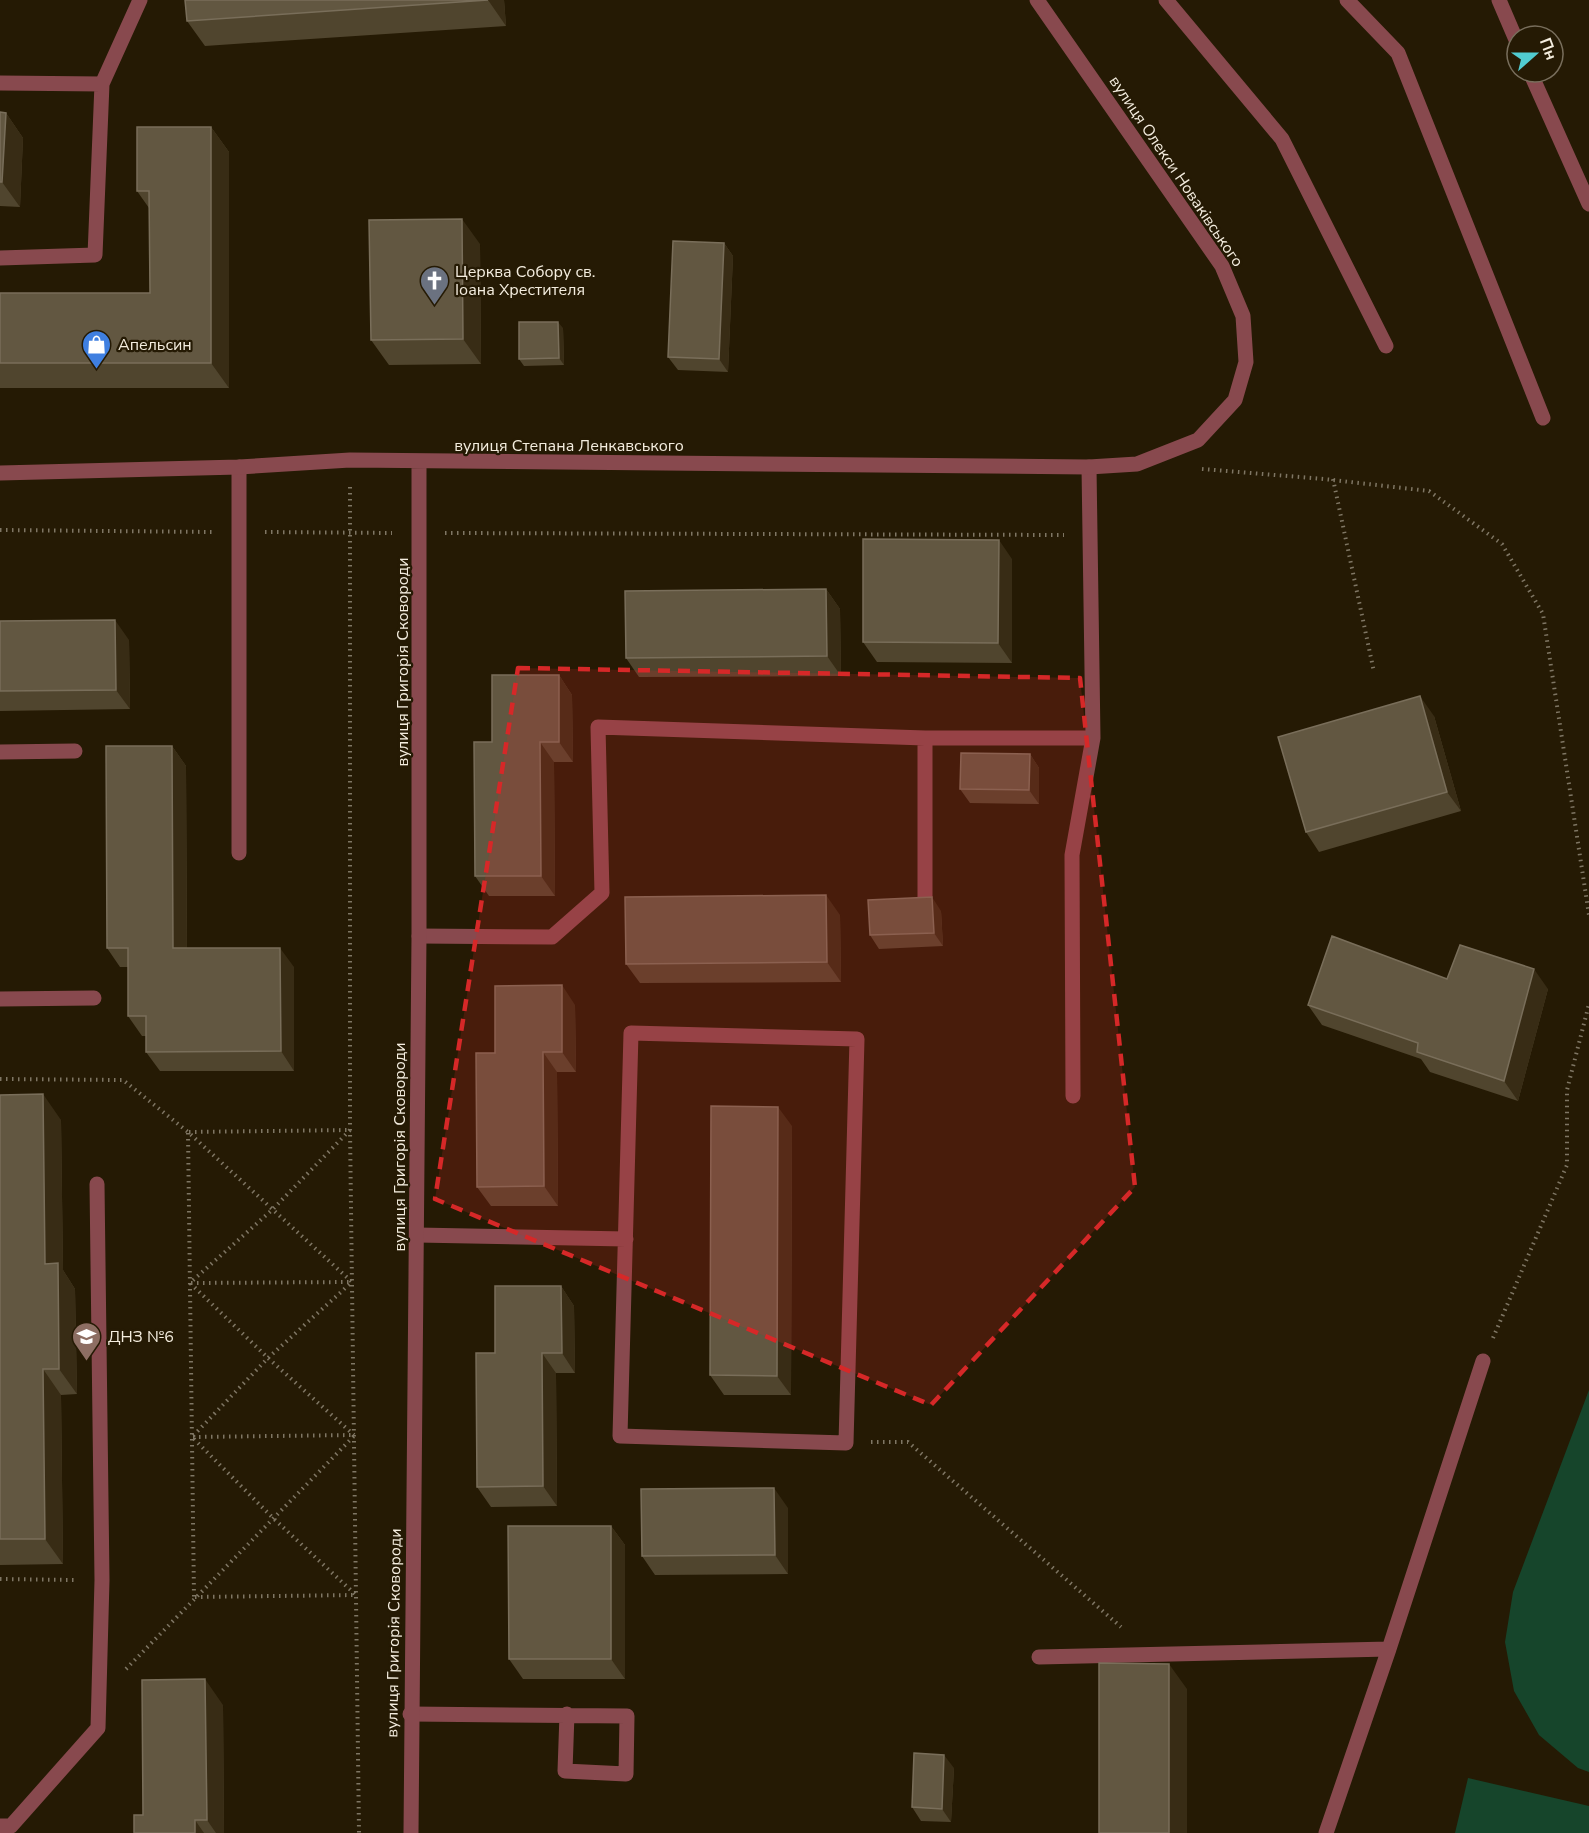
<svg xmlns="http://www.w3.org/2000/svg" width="1589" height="1833" font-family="'Nunito Sans',sans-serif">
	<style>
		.green { fill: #16452b }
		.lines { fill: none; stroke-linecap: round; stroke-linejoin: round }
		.path { stroke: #7f7664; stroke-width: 4; stroke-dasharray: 1.5 4.5; stroke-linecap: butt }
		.lane { stroke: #88494e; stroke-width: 15 }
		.street { stroke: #88494e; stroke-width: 15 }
		.wall { fill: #50452e }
		.shaded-wall { fill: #382c15 }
		.building { fill: #625741; stroke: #796e5a; stroke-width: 1.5 }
		.marked { fill: #d62828; fill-opacity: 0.2; stroke: #d62828; stroke-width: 4.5; stroke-dasharray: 12 8; stroke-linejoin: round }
		.labels { text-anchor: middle; stroke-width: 4.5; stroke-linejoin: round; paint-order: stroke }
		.street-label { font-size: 16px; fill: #f4eddf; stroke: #251a04 }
		.poi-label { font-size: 16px; fill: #f4eddf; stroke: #251a04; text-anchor: start }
	</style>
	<rect width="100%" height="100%" fill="#251a04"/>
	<path class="green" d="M1589,1390V1772L1578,1768L1539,1735L1514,1691L1505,1642L1513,1592Z
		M1468,1778L1589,1806V1833H1455Z"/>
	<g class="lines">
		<path class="path" d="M1202,469L1324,479L1429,491L1502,544L1543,614L1589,915
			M1333,479L1374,672
			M350,487V1130L359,1833
			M0,530L212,532
			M265,532L392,533
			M445,533L1064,535
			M0,1079L123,1080L188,1132L352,1282L268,1358L192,1437L273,1518L356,1595
			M350,1130L273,1209L190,1283L268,1358L354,1435
			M189,1132L349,1130
			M188,1133L194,1597
			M191,1283L351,1282
			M1493,1338L1567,1165V1090L1589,1004
			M193,1437L354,1435
			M871,1442H908L1121,1627
			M0,1579L75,1580
			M195,1597L355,1595
			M126,1669L354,1436"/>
		<path class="lane" d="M1166,0L1282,139L1386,346
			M1347,0L1398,53L1543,418
			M1499,0L1517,42
			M1530,72L1589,204
			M0,83L102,84
			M0,258L95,255L102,84L140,0
			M239,467V853
			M925,738V897
			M0,752L75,751
			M419,936L552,937L602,893L598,727L925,738H1093
			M0,999L94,998
			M631,1033L857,1039L846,1443L620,1436Z
			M1073,1096L1072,855L1093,738L1089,467
			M417,1235L626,1239
			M1389,1649L1483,1361
			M1039,1657L1389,1649L1326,1833
			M410,1714L627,1716L626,1774L565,1771L567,1714
			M0,1826H11L98,1728L102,1580L97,1184"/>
		<path class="street" d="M0,473L239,467L350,460L1089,467L1137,464L1198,440L1235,400L1246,362L1243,316L1222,266L1037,0
			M411,1833L419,936V462"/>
	</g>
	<path class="wall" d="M185,0H504L506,26L205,46L187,21Z
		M0,112L6,113L23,138L20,207L0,206Z
		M211,127L229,152V388H0V293H150L149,208L137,191Z
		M724,243L733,256L728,372L678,370L668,357Z
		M480,244L481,364L389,365L371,340Z
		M563,328L564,365L524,366L519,359Z
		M1012,559V663L877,662L863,642Z
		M826,589L840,609L841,676L639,677L626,658Z
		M0,621L129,640L130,709L0,711Z
		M559,675L572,695L573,762H554L555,896H489L475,876L492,742Z
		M1434,716L1461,811L1319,852L1306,832Z
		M172,746L186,766L187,948L294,967V1071H160L146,1052V1036H142L128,1016V967H120L107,948Z
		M1030,754L1039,768V804L970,803L960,789Z
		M941,911L943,946L879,949L870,935Z
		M840,915L841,982L640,983L626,964Z
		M1447,979L1548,989L1518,1101L1430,1072L1421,1059L1322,1025L1308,1005Z
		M575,1005L576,1072H557L558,1206H491L477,1187L495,1053Z
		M0,1095L61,1120L63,1270L75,1289L77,1394L61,1395L63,1564L0,1565Z
		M792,1126L791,1395H724L710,1375Z
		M561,1286L574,1306L575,1373H556L557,1506L491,1507L477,1487L495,1353Z
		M788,1508V1574L655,1575L642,1556Z
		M611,1526L625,1545V1679H523L509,1659Z
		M223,1705L224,1833H134L143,1815Z
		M954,1768L951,1822L921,1821L912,1807Z"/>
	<path class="shaded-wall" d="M488,0H504L506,26Z
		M6,113L23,138L20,207L2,182Z
		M211,127L229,152V388L211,363Z
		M462,219L480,244L481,364L463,339Z
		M724,243L733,256L728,372L719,359Z
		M558,322L563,328L564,365L559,358Z
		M999,540L1012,559V663L998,643Z
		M826,589L840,609L841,676L827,656Z
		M115,620L129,640L130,709L116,690Z
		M559,675L572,695L573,762L559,742Z
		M1420,696L1434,716L1461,811L1447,792Z
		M540,742L554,762L555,896L541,876Z
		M172,746L186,766L187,967L173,948Z
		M1030,754L1039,768V804L1029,790Z
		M826,895L840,915L841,982L827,962Z
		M932,897L941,911L943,946L934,933Z
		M280,948L294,967V1071L281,1051Z
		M1534,969L1548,989L1518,1101L1504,1081Z
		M562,985L575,1005L576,1072L562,1052Z
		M543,1052L557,1072L558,1206L544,1186Z
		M43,1094L61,1120L63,1270L75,1289L77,1394L59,1369L45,1264Z
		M778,1107L792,1126L791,1395L777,1376Z
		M561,1286L574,1306L575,1373L562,1353Z
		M542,1353L556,1373L557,1506L543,1486Z
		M43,1369L61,1395L63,1564L45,1539Z
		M774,1488L788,1508V1574L775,1555Z
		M611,1526L625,1545V1679L611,1659Z
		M1169,1664L1187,1689V1833H1169Z
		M205,1679L223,1705L224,1833H216L207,1820Z
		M944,1755L954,1768L951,1822L942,1809Z
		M195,1820L204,1833H195Z"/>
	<path class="building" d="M185,0H488L187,21Z
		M0,112L6,113L2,182H0Z
		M137,127H211V363H0V293H150L149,191H137Z
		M462,219L463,339L371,340L369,220Z
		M673,241L724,243L719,359L668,357Z
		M519,322H558L559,358L519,359Z
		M863,539L999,540L998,643L863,642Z
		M826,589L827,656L626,658L625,591Z
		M115,620L116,690L0,691V621Z
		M492,675H559V742H540L541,876H475L474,742H492Z
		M1420,696L1447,792L1306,832L1278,737Z
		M106,746H172L173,948H280L281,1051L146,1052V1016H128V948H107Z
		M961,753L1030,754L1029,790L960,789Z
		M826,895L827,962L626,964L625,897Z
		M932,897L934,933L870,935L868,900Z
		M1332,936L1447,979L1460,945L1534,969L1504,1081L1417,1052L1418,1043L1308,1005Z
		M562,985V1052H543L544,1186L477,1187L476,1053H495V986Z
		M43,1094L45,1264L58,1263L59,1369H43L45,1539H0V1095Z
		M711,1106L778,1107L777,1376L710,1375Z
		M495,1286H561L562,1353H542L543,1486L477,1487L476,1353H495Z
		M774,1488L775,1555L642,1556L641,1489Z
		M508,1526H611V1659H509Z
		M1099,1663L1169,1664V1833H1099Z
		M205,1679L207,1820H195V1833H134V1815H143L142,1680Z
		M914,1753L944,1755L942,1809L912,1807Z"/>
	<path class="marked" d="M518,668L1080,678L1135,1187L931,1405L435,1199Z"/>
	<defs>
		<symbol id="church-pin" viewBox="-11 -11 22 30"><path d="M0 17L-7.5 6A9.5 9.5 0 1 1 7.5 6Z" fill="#6b7280" stroke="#251a04"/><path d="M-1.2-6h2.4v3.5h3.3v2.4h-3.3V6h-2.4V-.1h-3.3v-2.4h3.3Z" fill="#fff"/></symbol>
		<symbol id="shop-pin" viewBox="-11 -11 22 30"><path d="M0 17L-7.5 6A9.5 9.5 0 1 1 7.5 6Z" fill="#3f7fe0" stroke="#251a04"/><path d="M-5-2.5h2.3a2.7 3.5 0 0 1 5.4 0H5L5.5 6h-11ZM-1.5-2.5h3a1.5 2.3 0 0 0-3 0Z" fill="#fff"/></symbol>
		<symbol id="school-pin" viewBox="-11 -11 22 30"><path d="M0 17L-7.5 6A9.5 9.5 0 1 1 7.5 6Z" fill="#8d6e63" stroke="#251a04"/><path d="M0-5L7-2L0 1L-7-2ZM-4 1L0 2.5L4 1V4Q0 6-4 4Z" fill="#fff"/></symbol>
	</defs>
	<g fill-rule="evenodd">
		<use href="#church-pin" x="418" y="264" width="33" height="45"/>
		<use href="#shop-pin" x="80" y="328" width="33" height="45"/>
		<use href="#school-pin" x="70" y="1320" width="33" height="45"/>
	</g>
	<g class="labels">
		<g class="street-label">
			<text transform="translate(1177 171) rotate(56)" y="6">вулиця Олекси Новаківського</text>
			<text x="569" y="451">вулиця Степана Ленкавського</text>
			<text transform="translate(402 662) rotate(-90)" y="6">вулиця Григорія Сковороди</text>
			<text transform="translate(399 1147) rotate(-90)" y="6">вулиця Григорія Сковороди</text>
			<text transform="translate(393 1633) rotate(-89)" y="6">вулиця Григорія Сковороди</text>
		</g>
		<g class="poi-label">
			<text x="455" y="277">Церква Собору св.<tspan x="455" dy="18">Іоана Хрестителя</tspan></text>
			<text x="118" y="350">Апельсин</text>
			<text x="108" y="1342">ДНЗ №6</text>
		</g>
	</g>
	<g transform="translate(1535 54) rotate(69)"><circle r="28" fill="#251a04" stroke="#786e5c" stroke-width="1.5"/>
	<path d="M0-4.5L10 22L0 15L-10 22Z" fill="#51ccd1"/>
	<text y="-9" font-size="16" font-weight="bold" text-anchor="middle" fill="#f4eddf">Пн</text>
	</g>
</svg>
